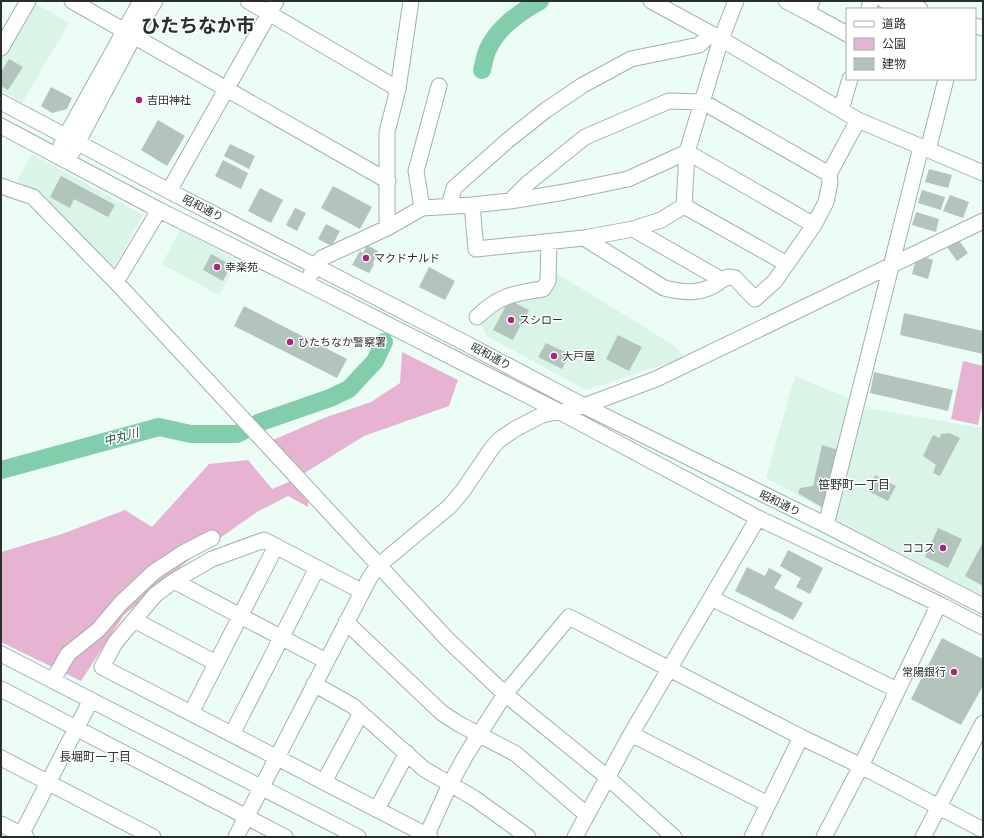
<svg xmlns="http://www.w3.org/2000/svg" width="984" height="838" font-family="'Alegreya Sans','Noto Sans JP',sans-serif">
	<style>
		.built { fill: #daf4e7 }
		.green { fill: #e7b3d2 }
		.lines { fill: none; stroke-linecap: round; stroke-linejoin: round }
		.river { stroke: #82ceac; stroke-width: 18 }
		.building { fill: #b2c4bb }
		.minor-casing { stroke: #a1b2aa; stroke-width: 17 }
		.minor { stroke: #fff; stroke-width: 15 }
		.poi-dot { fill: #a3297e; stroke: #fff; stroke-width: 1.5 }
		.labels { text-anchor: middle; stroke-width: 3; stroke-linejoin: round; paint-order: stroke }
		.poi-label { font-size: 11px; fill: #29302c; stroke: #fff; text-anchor: start }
		.street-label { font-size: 11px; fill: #29302c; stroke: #fff }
		.water-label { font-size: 12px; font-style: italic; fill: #205b44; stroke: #fff }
		.neighbourhood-label { font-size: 12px; fill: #29302c; stroke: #fff }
		.town-label { font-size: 19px; font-weight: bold; fill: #29302c; stroke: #fff }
	</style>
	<rect width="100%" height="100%" fill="#ebfdf4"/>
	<path class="built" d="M33,2L69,23L22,103L1,90V57Z
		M32,154L143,215L112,271L38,193L17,181Z
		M180,230L238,261L219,295L162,264Z
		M556,273L675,346L684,358L586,390L487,336L480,321L514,299L542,294Z
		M795,376L850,399L852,405L826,511L766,478Z
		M865,408L983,428V596L834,519Z"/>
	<path class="green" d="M402,352L458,380L449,406L364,436L303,474L273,440L324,418L371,402L400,383Z
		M963,361L983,366V401L978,425L951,419Z
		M248,460L272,489L291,481L309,494L308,507L288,496L257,512L190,559L124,615L81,681L1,642V552L62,534L125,510L152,527L209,464Z"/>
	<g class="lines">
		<path class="river" d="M482,70C484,63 485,55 488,49C499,26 519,13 540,1
			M258,423L330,398L349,389L375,361L384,342
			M1,470L159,427L191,434H237L243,431"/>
	</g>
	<path class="building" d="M9,59L23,67L8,90L1,86V72Z
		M51,87L72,98L67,109L52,113L41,106Z
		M158,120L185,136L167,166L141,150Z
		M230,144L255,156L249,169L224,156Z
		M223,160L248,173L241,189L215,176Z
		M929,169L952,175L948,188L925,182Z
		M61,176L115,205L108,217L74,199L70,208L50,197Z
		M333,186L372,207L360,229L321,208Z
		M260,188L283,200L271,223L248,211Z
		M922,190L945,197L941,210L918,203Z
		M950,195L969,202L963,218L943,211Z
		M295,208L306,213L297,231L286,225Z
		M916,212L939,219L936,232L912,225Z
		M326,224L340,231L332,246L318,239Z
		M958,239L968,253L957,261L947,247Z
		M367,245L378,251L373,263L374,265L369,273L352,265L360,251L363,253Z
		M211,254L231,265L223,281L203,270Z
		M917,255L933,260L928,279L912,274Z
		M429,267L455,281L445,300L419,287Z
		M509,300L529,310L513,340L493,330Z
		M244,306L347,359L337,378L234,326Z
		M904,313L983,331V354L900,335Z
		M618,335L642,347L629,371L606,359Z
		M546,343L569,354L562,369L538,357Z
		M874,372L953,390L948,411L870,393Z
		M949,433L960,438L940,476L933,473L936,465L923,456L933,435L940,438L941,434Z
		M822,445L839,450L825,509L798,493L800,488L813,486Z
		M875,475L896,486L888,501L868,491Z
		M938,528L962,539L948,568L925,557Z
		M983,542V586L965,576Z
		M788,550L823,568L810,594L796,587L801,578L780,566Z
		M747,567L765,576L769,568L782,575L774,588L803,603L793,620L735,591Z
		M942,638L983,659V686L961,725L911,699Z"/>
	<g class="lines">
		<defs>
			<path id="minor" d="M72,1L388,181
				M248,1L398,89
				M651,1L721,39L858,120L983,173
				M786,1L807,12
				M812,1L807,12L847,34
				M885,1L920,9
				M869,9L871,1
				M975,26L983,28
				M1,48L28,1
				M1,102L169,191L467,344L584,406L826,525L983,606
				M841,110L850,79
				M1,126L159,210L306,283L560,412L758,518L939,604L983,627
				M61,145L141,1
				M928,150L946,79
				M73,151L134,36L155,1
				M687,152L814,225
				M1,186L33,197L116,282L448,640L505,694L607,777L674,837
				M169,191L276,1
				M510,201L528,183L585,137L669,101L703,102L829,174
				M472,205L476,249L584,238L633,229L661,220L684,206
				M449,206L454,188L507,141L546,110L583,85L631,59L699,45L711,34
				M684,206L687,152L721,39L736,1
				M684,206L787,264
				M422,208L416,171L439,86
				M387,228V132L398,89L411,1
				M633,229L722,280L728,277L735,278L755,299L775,281L814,225L826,202L830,183L829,174L858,120
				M584,238L664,288C685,293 704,295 722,280
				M311,274L315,266L322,258L387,228L422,208L472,205L510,201L565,192L628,179L687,152
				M116,282L159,210
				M477,317C498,296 514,293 543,289L548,281L549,242
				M826,525L921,147
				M174,581L326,661
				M361,591L264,540L212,559L174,581L155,595L115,643L102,667L430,837
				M711,598L897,690
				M134,620L216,663
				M346,622L442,713L459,724L516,754L587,815
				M1,654L358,837
				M53,680L68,654L98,630L121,603L154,572L183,553L212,538
				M314,684L353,706L424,769L474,798L528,837
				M1,689L285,837
				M191,713L276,546
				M232,734L317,568
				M631,734L768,804
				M1,758L153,837
				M324,782L361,713
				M377,809L407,753
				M1,824L26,837
				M20,837L91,700
				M236,837L370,577L379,565L449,507L462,492L492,448L499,440L515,429L542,415L584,406L656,379L983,221
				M426,837L450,784L466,755L505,694L569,617L801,737L861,766L983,830
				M575,837L631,734L758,518
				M752,837L801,737
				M824,837L861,766L939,604
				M923,837L983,723"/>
		</defs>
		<use href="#minor" class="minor-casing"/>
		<use href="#minor" class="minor"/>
	</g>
	<g class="poi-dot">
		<circle cx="139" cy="100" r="4"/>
		<circle cx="366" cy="258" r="4"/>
		<circle cx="217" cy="267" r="4"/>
		<circle cx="511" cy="320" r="4"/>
		<circle cx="290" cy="342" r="4"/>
		<circle cx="554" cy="356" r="4"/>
		<circle cx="943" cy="548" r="4"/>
		<circle cx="954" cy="672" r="4"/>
	</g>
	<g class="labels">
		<g class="poi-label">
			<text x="147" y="104">吉田神社</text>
			<text x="374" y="262">マクドナルド</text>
			<text x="225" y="271">幸楽苑</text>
			<text x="519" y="324">スシロー</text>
			<text x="298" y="346">ひたちなか警察署</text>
			<text x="562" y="360">大戸屋</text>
			<text x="935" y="552" text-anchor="end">ココス</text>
			<text x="946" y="676" text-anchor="end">常陽銀行</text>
		</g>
		<g class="street-label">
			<text transform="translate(203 208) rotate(27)" y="4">昭和通り</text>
			<text transform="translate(491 356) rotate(28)" y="4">昭和通り</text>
			<text transform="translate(780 503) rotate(26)" y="4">昭和通り</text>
		</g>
		<g class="water-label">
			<text transform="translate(121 437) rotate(-15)" y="4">中丸川</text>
		</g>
		<g class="neighbourhood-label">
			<text x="854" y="489">笹野町一丁目</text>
			<text x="95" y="761">長堀町一丁目</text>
		</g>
		<g class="town-label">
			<text x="198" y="32">ひたちなか市</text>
		</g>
	</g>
	<rect width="984" height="838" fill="none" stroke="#29302c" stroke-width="4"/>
	<rect x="846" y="8" width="130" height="72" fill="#ffffff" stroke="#a9acab"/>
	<rect x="854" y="21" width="20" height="6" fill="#ffffff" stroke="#a9acab"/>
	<text x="882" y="28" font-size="12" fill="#29302c">道路</text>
	<rect x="854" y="38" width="20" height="12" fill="#e7b3d2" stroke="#a9acab"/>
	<text x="882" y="48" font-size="12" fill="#29302c">公園</text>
	<rect x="854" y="58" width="20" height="12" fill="#b2c4bb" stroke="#a9acab"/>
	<text x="882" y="68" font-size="12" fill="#29302c">建物</text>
</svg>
